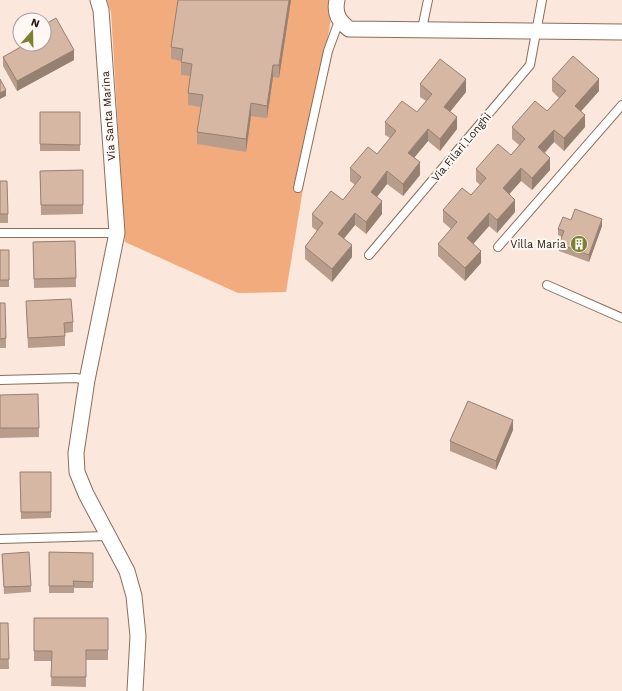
<svg xmlns="http://www.w3.org/2000/svg" width="622" height="691" font-family="'Work Sans',sans-serif">
	<style>
		.park { fill: #f1ab7d }
		.lines { fill: none; stroke-linecap: round; stroke-linejoin: round }
		.lane-casing { stroke: #8b6e5c; stroke-width: 10 }
		.street-casing { stroke: #8b6e5c; stroke-width: 17 }
		.lane { stroke: #fff; stroke-width: 8 }
		.street { stroke: #fff; stroke-width: 15 }
		.wall { fill: #b89d8c }
		.shaded-wall { fill: #968072 }
		.building { fill: #d6b7a3; stroke: #968072 }
		.labels { text-anchor: middle; stroke-width: 4; stroke-linejoin: round; paint-order: stroke }
		.street-label { font-size: 11px; fill: #241811; stroke: #fef7f3 }
		.poi-label { font-size: 11px; fill: #241811; stroke: #fef7f3; text-anchor: end }
	</style>
	<rect width="100%" height="100%" fill="#fbe7db"/>
	<path class="park" d="M107,0H334L286,292L238,293L125,242L111,12Z"/>
	<g class="lines">
		<defs>
			<path id="lane" d="M422,29L428,0
				M298,188L328,51L339,21
				M0,233H117
				M498,247L622,105
				M369,255L530,65L542,0
				M547,285L622,318
				M0,380L76,378L87,380
				M0,539L107,536"/>
			<path id="street" d="M98,0L101,10L117,233L87,380L76,453L77,472L86,494L127,571L134,596L138,636L135,691
				M337,0C334,14 339,21 349,29L622,32"/>
		</defs>
		<use href="#lane" class="lane-casing"/>
		<use href="#street" class="street-casing"/>
		<use href="#lane" class="lane"/>
		<use href="#street" class="street"/>
	</g>
	<path class="wall" d="M178,0H291L279,78L273,77L267,118L251,116L246,152L197,144V132L201,107L188,105V93L190,76L181,75V61L171,59V47Z
		M3,57L74,60L17,91L3,66Z
		M552,79L599,91L581,111L585,127L564,151L554,142L545,153L550,170L532,190L521,181L509,194L515,212L497,233L489,226L473,244L481,263L465,281L438,256V244L451,229L443,222V210L471,195L480,185L476,181V169L511,155L519,145L512,139V127L547,111L559,98L552,91Z
		M420,84L466,92L450,112L457,129L440,151L428,141L414,158L420,175L403,196L387,184L377,197L382,214L366,234L355,225L344,238L352,257L332,282L305,259V247L317,231L312,227V214L343,200L355,185L350,181V168L377,154L390,138L385,135V122L417,112L426,101L420,97Z
		M40,112H80V151H40Z
		M83,170V214L41,215L40,171Z
		M0,181L8,214V223H0Z
		M571,220L602,226L589,262L559,251V244L562,237L558,235V229Z
		M75,241L76,287L34,288L33,242Z
		M0,250H9V287H0Z
		M26,301L73,322V332L65,333V346L28,348Z
		M0,303L6,338V348H0Z
		M0,395L39,428V437L0,438Z
		M513,430L496,470L450,451V441Z
		M20,472H51V518L21,519Z
		M49,552L93,553V588H74V593H49Z
		M2,554L31,586V592L4,594Z
		M34,618H108V660H86V687L51,686L52,661H34Z
		M0,623H8L9,669H0Z"/>
	<path class="shaded-wall" d="M289,0H291L279,78V65Z
		M74,50V60L17,91V81Z
		M273,65V77L267,118V106Z
		M466,79V92L444,119V107Z
		M599,79V91L575,118V106Z
		M6,90V96L0,99V93Z
		M251,103V116L246,152V139Z
		M585,115V127L564,151V138Z
		M457,117V129L440,151V139Z
		M428,129V141L408,165V153Z
		M554,130V142L538,159V147Z
		M550,158V170L532,190V178Z
		M420,162V175L403,196V184Z
		M521,168V181L503,201V188Z
		M387,171V184L371,204V192Z
		M515,200V212L497,233V220Z
		M382,201V214L366,234V222Z
		M355,213V225L338,246V234Z
		M489,213V226L467,251V238Z
		M602,219V226L589,262V255Z
		M352,245V257L332,282V269Z
		M481,251V263L465,281V268Z
		M513,420V430L496,470V461Z"/>
	<path class="building" d="M178,0H289L279,65H273L267,106L251,103L246,139L197,132L203,95L188,93L192,64L181,62L183,49L171,47Z
		M56,18L74,50L17,81L3,57L26,44H44V25Z
		M573,56L599,79L575,106L585,115L564,138L554,130L538,147L550,158L532,178L521,168L503,188L515,200L497,220L489,213L467,238L481,251L465,268L438,244L457,222L443,210L462,188L471,195L486,178L476,169L498,144L511,155L525,139L512,127L535,101L547,111L566,91L552,79Z
		M440,59L466,79L444,107L457,117L440,139L428,129L408,153L420,162L403,184L387,171L371,192L382,201L366,222L355,213L338,234L352,245L332,269L305,247L323,223L312,214L331,191L343,200L361,177L350,168L368,147L377,154L396,131L385,122L402,101L417,112L432,94L420,84Z
		M0,79L6,90L0,93Z
		M40,112H80V145L40,144Z
		M83,170V205H41L40,171Z
		M0,181H7L8,214H0Z
		M575,209L602,219L589,255L559,244L564,231L558,229L563,217L571,220Z
		M75,241L76,278L34,279L33,242Z
		M0,250H9V280H0Z
		M71,299L73,322L64,323L65,336L28,338L26,301Z
		M0,303H5L6,338L0,339Z
		M38,394L39,428H0V395Z
		M468,401L513,420L496,461L450,441Z
		M20,472H51V512H21Z
		M29,552L31,586L4,587L2,554Z
		M49,552L93,553V582L73,581L74,586H49Z
		M34,618H108V650H86V677H51L52,651H34Z
		M0,623H8L9,659H0Z"/>
	<defs>
		<symbol id="building-disc" viewBox="-11 -11 22 22"><circle r="9.5" fill="#7b812c" stroke="#fef7f3"/><path d="M-4-6H4V6H1V3H-1V6H-4ZM-2.5-4.3h1.7v1.8h-1.7ZM.8-4.3h1.7v1.8H.8ZM-2.5-1h1.7V.8h-1.7ZM.8-1h1.7V.8H.8Z" fill="#fff"/></symbol>
	</defs>
	<g fill-rule="evenodd">
		<use href="#building-disc" x="569" y="234" width="20" height="20"/>
	</g>
	<g class="labels">
		<g class="street-label">
			<text transform="translate(108 116) rotate(-94)" y="4">Via Santa Marina</text>
			<text transform="translate(461 147) rotate(-50)" y="4">Via Filari Longhi</text>
		</g>
		<g class="poi-label">
			<text x="566" y="248">Villa Maria</text>
		</g>
	</g>
	<g transform="translate(32 32) rotate(20)"><circle r="19" fill="#fef7f3" stroke="#a79e99"/>
	<path d="M0-3L7 15L0 10L-7 15Z" fill="#7b812c"/>
	<text y="-6" font-size="11" font-weight="bold" text-anchor="middle" fill="#241811">N</text>
	</g>
</svg>
